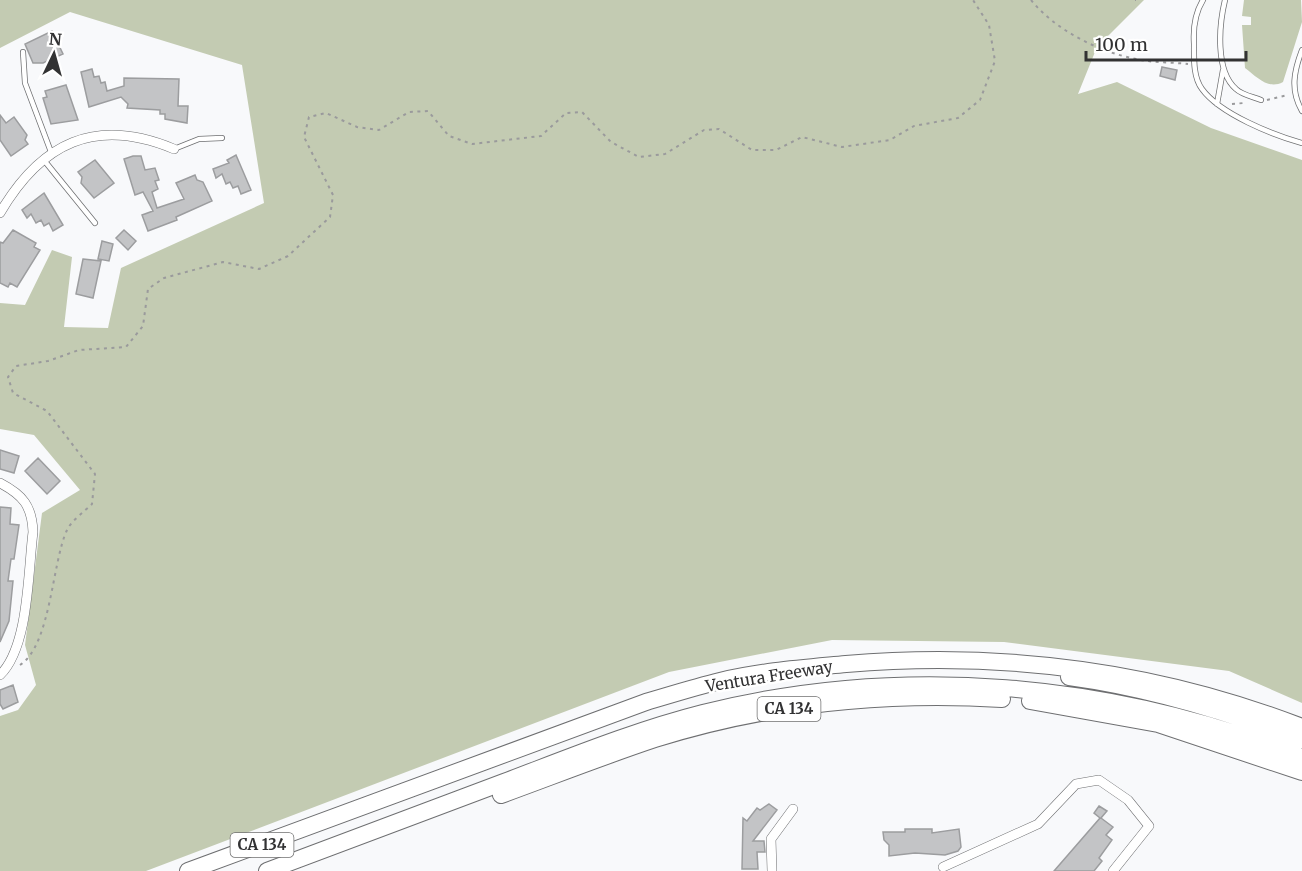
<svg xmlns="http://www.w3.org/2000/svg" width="1302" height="871" font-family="Merriweather,serif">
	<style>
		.green { fill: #c3cbb2 }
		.building { fill: #c3c4c6; stroke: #9c9d9f; stroke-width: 1.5 }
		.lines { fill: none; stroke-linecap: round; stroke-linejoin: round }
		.service-casing { stroke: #6e6f71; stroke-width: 6 }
		.minor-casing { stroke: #6e6f71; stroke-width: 10 }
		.motorway-casing { stroke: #6e6f71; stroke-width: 18 }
		.path { stroke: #9a9a9c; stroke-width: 2; stroke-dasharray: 3 4.5; stroke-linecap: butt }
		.service { stroke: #fff; stroke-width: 4.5 }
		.minor { stroke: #fff; stroke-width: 9 }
		.motorway { stroke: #fff; stroke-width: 16 }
		.labels { text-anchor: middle; stroke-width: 5; stroke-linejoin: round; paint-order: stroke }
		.shield { fill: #fff; stroke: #707070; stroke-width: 1.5 }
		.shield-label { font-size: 15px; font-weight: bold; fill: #323233 }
		.street-label { font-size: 16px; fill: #323233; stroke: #fff }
	</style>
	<rect width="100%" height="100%" fill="#f8f9fb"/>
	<path class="green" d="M0,0H1144L1097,47L1078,94L1117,82L1211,128L1302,160V703L1229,671L1004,642L832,640L669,672L146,871H0V716L18,710L36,685L25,645L42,513L80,490L34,435L0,429V303L25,305L52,250L72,257L64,327L108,328L121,268L264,203L242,65L70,12L0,48Z
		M1244,0H1301L1302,22L1283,82C1268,90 1257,77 1245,68L1242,25H1251V17L1242,16Z"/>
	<path class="building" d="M52,31L63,54L43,63H33L25,44Z
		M1162,67L1177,70L1175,80L1160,76Z
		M92,69L94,77L99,76L101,83L105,82L107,91L124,86V78L179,79L178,106H188L187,123L165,119V114H160V110L127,108L128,104L121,97L89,107L81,72Z
		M66,85L78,120L51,124L43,98L47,97L45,91Z
		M0,115L6,123L14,117L27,135L25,140L28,144L11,156L0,140Z
		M236,155L251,190L241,194L238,186L233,188L230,182L226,184L222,174L216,178L213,169L229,163L227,160Z
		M133,156H141L145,170L155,168L159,180L155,181L158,189L152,192L157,208L184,199L176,183L195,175L197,180L203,182L212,201L176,217L177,220L148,231L142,215L153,211L143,192L135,195L124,159Z
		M95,160L114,183L94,198L81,183L82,177L78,172Z
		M44,193L63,225L53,231L49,223L44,226L41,220L36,223L31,214L27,218L22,210Z
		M13,230L36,243L34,247L40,250L17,287L10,283L8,287L0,283V242L3,243Z
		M124,230L136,241L128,250L116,238Z
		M102,241L113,244L109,261L98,259Z
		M83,259L101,261L93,298L76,294Z
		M0,450L19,456L14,473L0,469Z
		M38,458L60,481L47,494L25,471Z
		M0,507L11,508L10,524L19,525L14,559H11L8,581H13L9,621L0,642Z
		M13,685L18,702L3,709L0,704V690Z
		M769,804L777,810L753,841H764L765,852H757L758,869H742L743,818L747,821L757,808L760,810Z
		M1099,806L1107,811L1101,818L1113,827L1106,835L1112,840L1099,858L1102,861L1094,871H1054L1100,818L1094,813Z
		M905,829H932V833L959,829L961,847L958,851L945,855L915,853L889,856V845L884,840L883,832H905Z"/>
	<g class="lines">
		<defs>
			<path id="service" d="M1203,0C1195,13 1193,29 1194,44C1194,58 1193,77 1202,89C1220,114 1273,135 1302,143
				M1225,0C1219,25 1215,71 1236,89C1242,95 1254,97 1261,100
				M1302,50C1294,71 1290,90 1302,111
				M23,52L25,83L51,152
				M1217,104L1223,70
				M174,149L199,139L222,138
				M43,159L95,223"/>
			<path id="minor" d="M0,213C41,143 95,116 174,149
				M0,483C23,495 32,506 33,532C28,571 29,647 0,675
				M943,867L1038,824L1076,784L1099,780L1128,800L1149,826L1113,871
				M772,871L771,839L793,809"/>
			<path id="motorway" d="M1069,677C1150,688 1226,711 1302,740
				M1030,701L1158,724L1302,772
				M501,795C553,776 604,756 655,739C767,704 886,692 1002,699
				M188,871L646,702C670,695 695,687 720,681C761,671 804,668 846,664C1003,651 1155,670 1302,727
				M267,871C346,841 425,812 504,782C570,757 636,730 703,713C902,663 1112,682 1302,757"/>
		</defs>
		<use href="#service" class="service-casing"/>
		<use href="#minor" class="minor-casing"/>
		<use href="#motorway" class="motorway-casing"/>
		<path class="path" d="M1031,0C1055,30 1099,52 1136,59C1153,63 1171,62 1188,64
			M1135,0H1136
			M1267,100L1288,95
			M1232,104L1244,103
			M20,665C51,645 52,562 67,530C71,521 85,511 92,504L95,474L47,411L13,393L8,377L16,366L48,361L79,350L126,347L143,326L148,289L164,278L223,262L259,269L288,256L330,217L333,195L304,137L309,117L326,113L357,127L379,130L409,112L428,111L449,136L472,144L541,136L566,113L582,112L611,142L639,157L665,154L704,130L719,129L752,150H776L802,137L842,147L890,140L914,126L958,118L980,100L995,61L989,25L973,0"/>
		<use href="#service" class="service"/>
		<use href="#minor" class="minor"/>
		<use href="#motorway" class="motorway"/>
	</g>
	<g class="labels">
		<g class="shield">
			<rect x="757.5" y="697" width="63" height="24" rx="4.5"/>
			<rect x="230.5" y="833" width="63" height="24" rx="4.5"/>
		</g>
		<g class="shield-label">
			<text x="789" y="714">CA 134</text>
			<text x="262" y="850">CA 134</text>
		</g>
		<g class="street-label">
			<text transform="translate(769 676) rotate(-9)" y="6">Ventura Freeway</text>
		</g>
	</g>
	<g transform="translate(54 54) rotate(5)" stroke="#ffffff" stroke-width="4.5" paint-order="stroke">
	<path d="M0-4.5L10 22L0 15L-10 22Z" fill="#323233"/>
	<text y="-9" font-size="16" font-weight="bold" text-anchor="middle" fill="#323233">N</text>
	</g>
	<path d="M1086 51v9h160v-9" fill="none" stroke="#323233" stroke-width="3"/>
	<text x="1095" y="51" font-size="18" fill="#323233" stroke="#ffffff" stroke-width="4.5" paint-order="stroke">100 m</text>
</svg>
